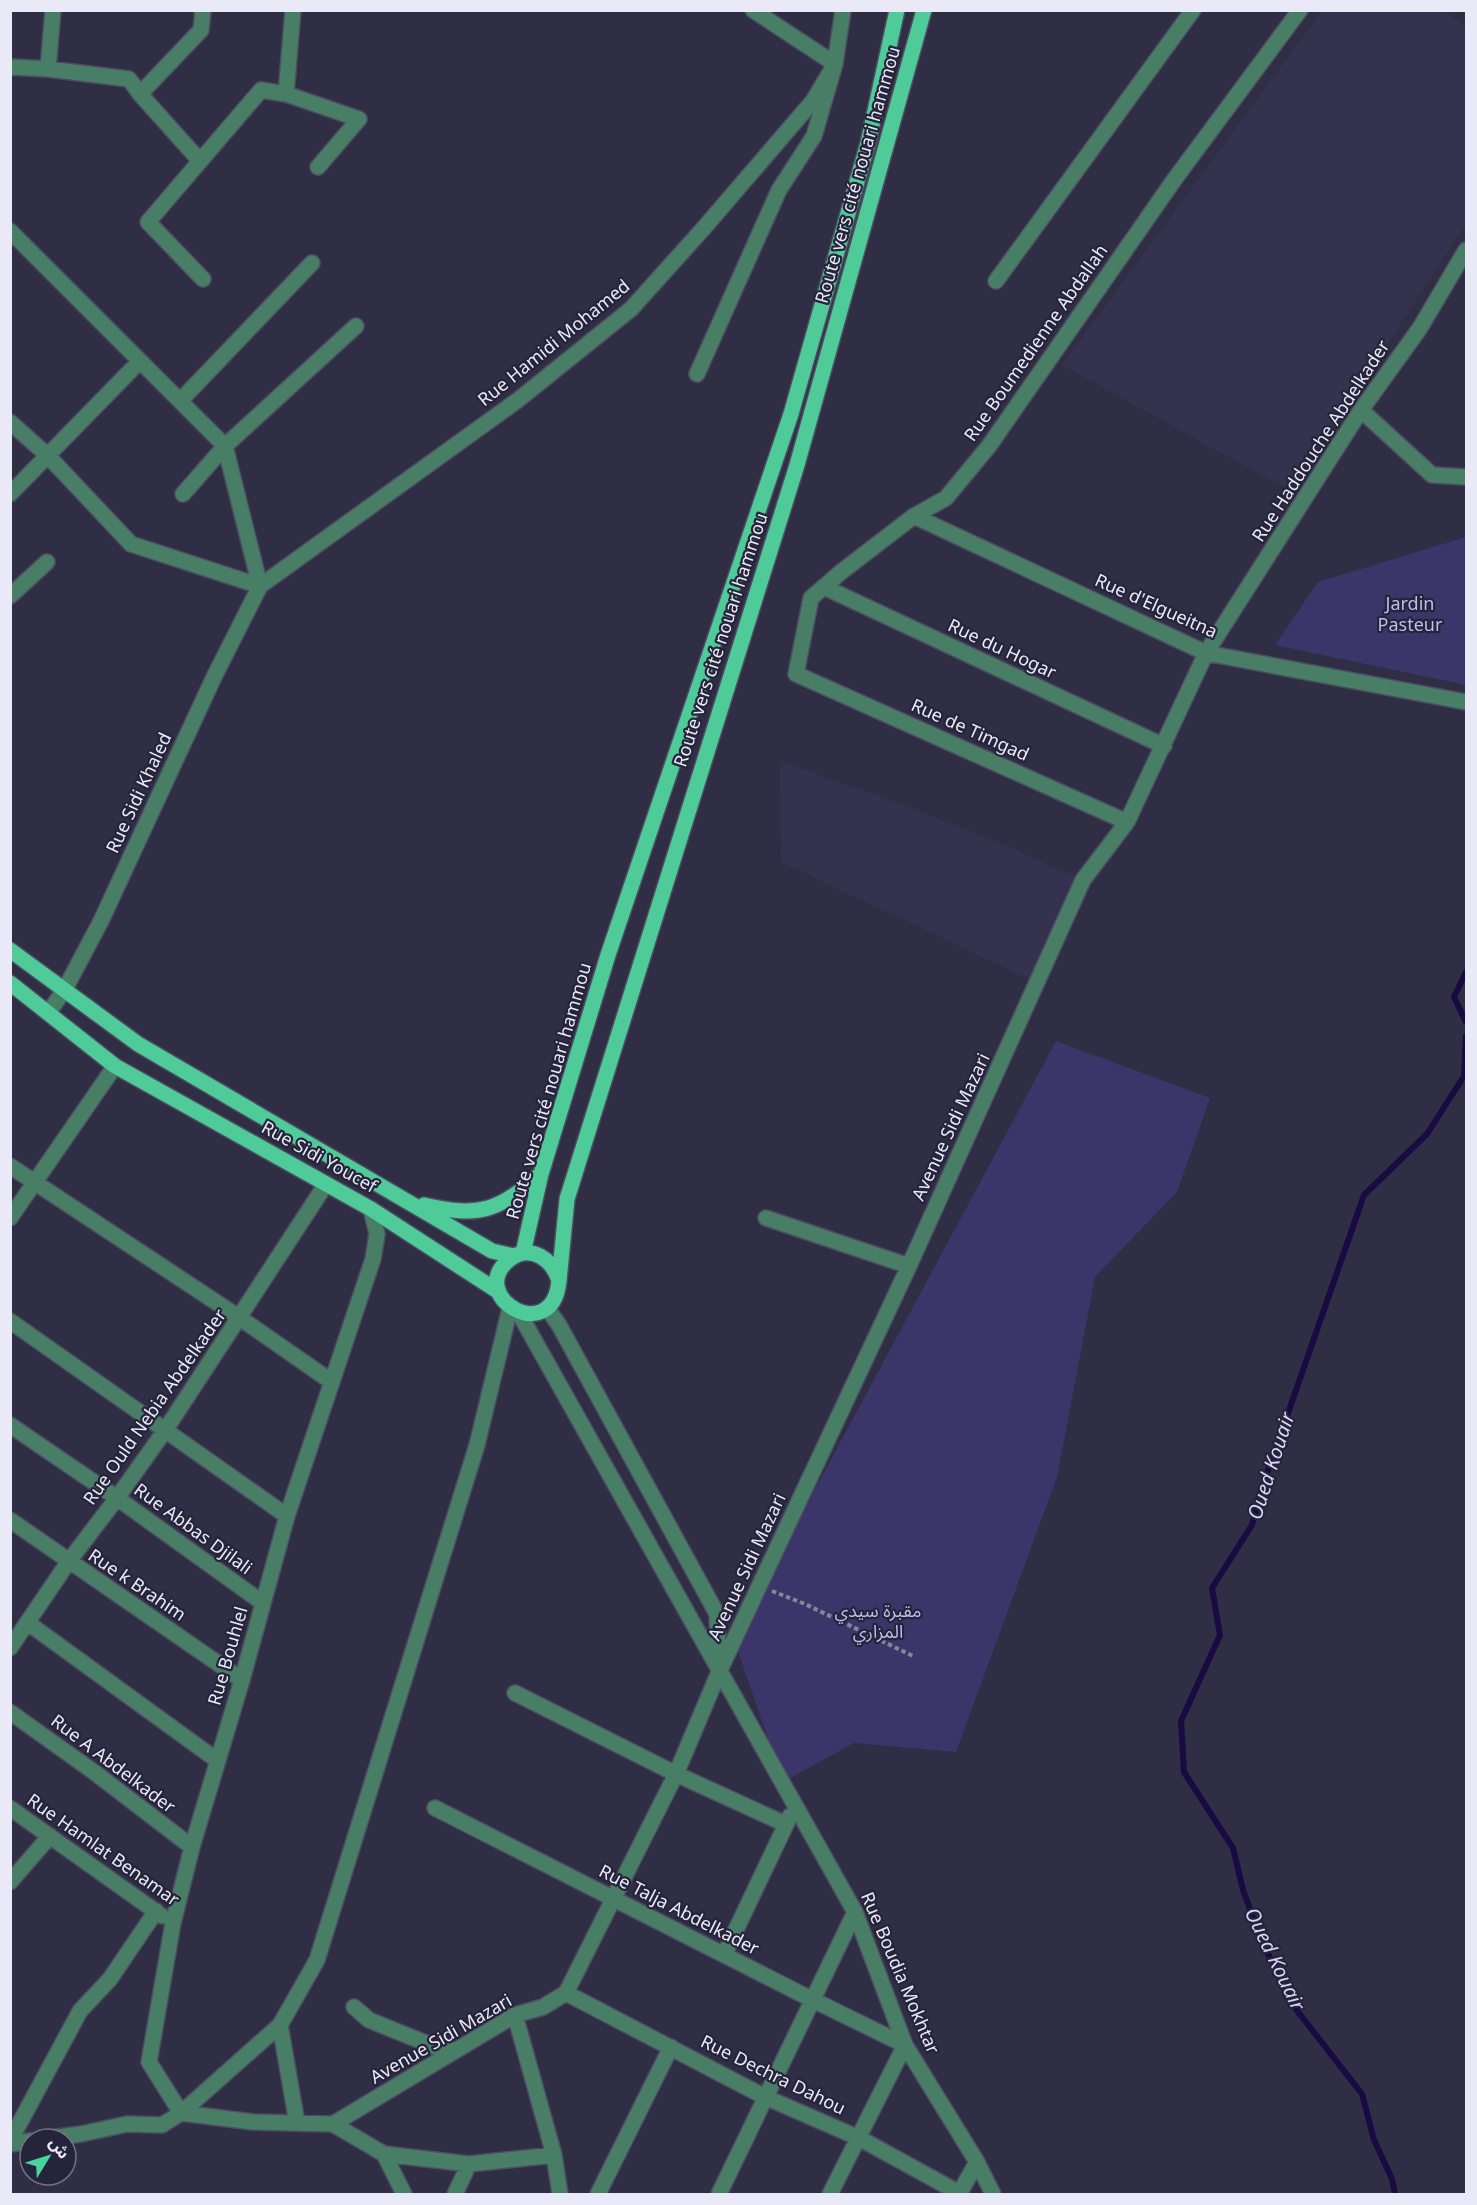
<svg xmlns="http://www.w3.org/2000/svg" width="1477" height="2205" font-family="'Noto Sans','Noto Sans Arabic',sans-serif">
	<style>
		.built { fill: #35324f }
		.green { fill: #3c3569 }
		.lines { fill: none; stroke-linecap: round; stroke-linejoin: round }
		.stream { stroke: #190b42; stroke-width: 6 }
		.minor-casing { stroke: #4d4c61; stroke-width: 18 }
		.major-casing { stroke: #4d4c61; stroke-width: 18 }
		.path { stroke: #868598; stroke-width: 4; stroke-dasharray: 4.5 3; stroke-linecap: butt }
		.minor { stroke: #487e66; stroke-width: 15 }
		.major { stroke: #4ecb99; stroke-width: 15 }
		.labels { text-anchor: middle; stroke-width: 4.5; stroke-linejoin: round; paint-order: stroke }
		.street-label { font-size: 18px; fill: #eae9f8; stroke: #26243a }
		.park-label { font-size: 18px; fill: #bebbf2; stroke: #26243a }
		.water-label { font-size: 20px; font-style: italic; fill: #d7d6fb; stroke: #26243a }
	</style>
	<rect width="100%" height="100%" fill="#2f2e44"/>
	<path class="built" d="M1322,11H1443L1466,27V224L1334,426L1289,490L1062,365Z
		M780,761L901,804L1002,844L1083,880L1036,982L781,862Z"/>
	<path class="green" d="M1466,537V685L1275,645L1318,582Z
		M1056,1041L1210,1098L1177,1192L1095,1277L1057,1477L956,1752L854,1743L783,1782L734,1640Z"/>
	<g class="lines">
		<path class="stream" d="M1466,972L1454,997L1466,1022
			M1395,2194L1392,2179L1374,2140L1362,2094L1295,2008L1262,1942L1243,1890L1233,1848L1184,1772L1181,1721L1220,1635L1212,1588L1252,1525L1264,1482L1364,1195L1427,1134L1464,1076L1466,1036"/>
		<defs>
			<path id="minor" d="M10,67L48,69L53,10
				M48,69L129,79L140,94L200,161
				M140,94L201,30L203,10
				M286,94L293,10
				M10,231L225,446L260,586
				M203,279L148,222L261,90L286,94L359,119L318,167
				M996,281L1193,10
				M697,374L779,190L814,136L835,64L753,10
				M180,401L312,263
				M1361,410L1432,475L1466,477
				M10,422L48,456L131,544L260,586
				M10,494L140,361
				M183,494L225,446L356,326
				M914,516L1206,653L1466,702
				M824,587L1164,746
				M10,596L47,562
				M1127,822L796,674L811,598L841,572L914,516L946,498L989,446L1174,180L1300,10
				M48,1013L65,989L101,921L214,677L260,586L518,400L631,309L703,229L813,101L835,64L843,10
				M10,1166L240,1318L332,1382
				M10,1218L115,1066
				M766,1218L909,1266
				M547,1308L559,1325L717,1614L719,1669
				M519,1313L855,1912L905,2045L977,2162L993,2194
				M10,1321L287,1516
				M10,1425L117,1498L263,1603
				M10,1520L242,1680
				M28,1623L218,1761
				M10,1648L69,1561L117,1498L166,1429L326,1184
				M515,1693L676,1774L785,1824
				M10,1712L94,1772L192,1847
				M10,1808L162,1916
				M435,1808L813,2000L905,2045L830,2194
				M10,1882L50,1836
				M724,1955L790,1816
				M566,1993L765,2097L859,2138L961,2194
				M354,2007L369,2020L438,2048L454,2050
				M515,2015L554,2155L560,2194
				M280,2025L297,2123
				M181,2113L253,2122L333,2124L515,2015L543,2007L566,1993L676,1774L719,1672L909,1266L1083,880L1127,822L1206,653L1361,410L1420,328L1466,250
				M181,2113L149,2062L173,1923L192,1847L242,1680L287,1516L373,1259L377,1234L371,1209
				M333,2124L384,2154L469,2164L554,2155
				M43,2139L81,2134L127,2124L162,2125L181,2113L280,2025L317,1960L477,1445L510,1308
				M10,2141L80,2011L110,1979L156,1911
				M10,2144L30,2141
				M384,2154L404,2194
				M455,2194L469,2164
				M598,2194L671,2047
				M719,2194L855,1912
				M959,2194L977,2162"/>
			<path id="major" d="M10,950L138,1044L492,1251L514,1256
				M10,983L115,1066L371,1209L499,1292
				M424,1205C480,1218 498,1211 541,1174
				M523,1253L541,1174L608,955L791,414L868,143L897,10
				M559,1281C553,1260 531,1243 510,1259C464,1295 552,1349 559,1281L567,1199L797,465L924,10"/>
		</defs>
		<use href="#minor" class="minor-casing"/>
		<use href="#major" class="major-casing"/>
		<path class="path" d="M772,1591L805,1604L913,1656"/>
		<use href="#minor" class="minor"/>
		<use href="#major" class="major"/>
	</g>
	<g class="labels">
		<g class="street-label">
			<text transform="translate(858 175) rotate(-74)" y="6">Route vers cité nouari hammou</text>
			<text transform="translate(554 343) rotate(-39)" y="6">Rue Hamidi Mohamed</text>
			<text transform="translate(1036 343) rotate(-55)" y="6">Rue Boumedienne Abdallah</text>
			<text transform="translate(1321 441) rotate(-57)" y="6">Rue Haddouche Abdelkader</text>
			<text transform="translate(1156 606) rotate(24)" y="6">Rue d'Elgueitna</text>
			<text transform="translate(721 640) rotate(-72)" y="6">Route vers cité nouari hammou</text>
			<text transform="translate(1002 649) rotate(25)" y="6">Rue du Hogar</text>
			<text transform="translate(970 730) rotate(24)" y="6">Rue de Timgad</text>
			<text transform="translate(139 793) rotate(-65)" y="6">Rue Sidi Khaled</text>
			<text transform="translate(549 1091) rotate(-74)" y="6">Route vers cité nouari hammou</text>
			<text transform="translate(951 1127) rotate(-65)" y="6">Avenue Sidi Mazari</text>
			<text transform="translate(319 1157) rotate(29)" y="6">Rue Sidi Youcef</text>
			<text transform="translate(155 1407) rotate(-55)" y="6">Rue Ould Nebia Abdelkader</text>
			<text transform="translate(193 1529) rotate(36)" y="6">Rue Abbas Djilali</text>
			<text transform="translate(747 1567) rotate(-65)" y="6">Avenue Sidi Mazari</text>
			<text transform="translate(137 1585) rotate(34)" y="6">Rue k Brahim</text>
			<text transform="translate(228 1656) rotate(-74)" y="6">Rue Bouhlel</text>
			<text transform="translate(113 1764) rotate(37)" y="6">Rue A Abdelkader</text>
			<text transform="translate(103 1850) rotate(35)" y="6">Rue Hamlat Benamar</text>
			<text transform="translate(679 1910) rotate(27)" y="6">Rue Talja Abdelkader</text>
			<text transform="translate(900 1973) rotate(67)" y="6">Rue Boudia Mokhtar</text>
			<text transform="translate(441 2039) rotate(-30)" y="6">Avenue Sidi Mazari</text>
			<text transform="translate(773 2075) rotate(26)" y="6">Rue Dechra Dahou</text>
		</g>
		<g class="park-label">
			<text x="1410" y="610">Jardin<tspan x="1410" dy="21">Pasteur</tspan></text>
			<text x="878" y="1617">مقبرة سيدي<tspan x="878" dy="21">المزاري</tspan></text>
		</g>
		<g class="water-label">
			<text transform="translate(1271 1466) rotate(-72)" y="7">Oued Kouair</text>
			<text transform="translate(1275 1959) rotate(64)" y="7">Oued Kouair</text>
		</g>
	</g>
	<rect width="1477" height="2205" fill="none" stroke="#eae9f8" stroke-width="24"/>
	<g transform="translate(48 2157) rotate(52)"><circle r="28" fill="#26243a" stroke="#747386" stroke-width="1.5"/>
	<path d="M0-4.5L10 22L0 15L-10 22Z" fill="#47d49d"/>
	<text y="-9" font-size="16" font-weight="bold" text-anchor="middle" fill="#eae9f8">ش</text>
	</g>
</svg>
